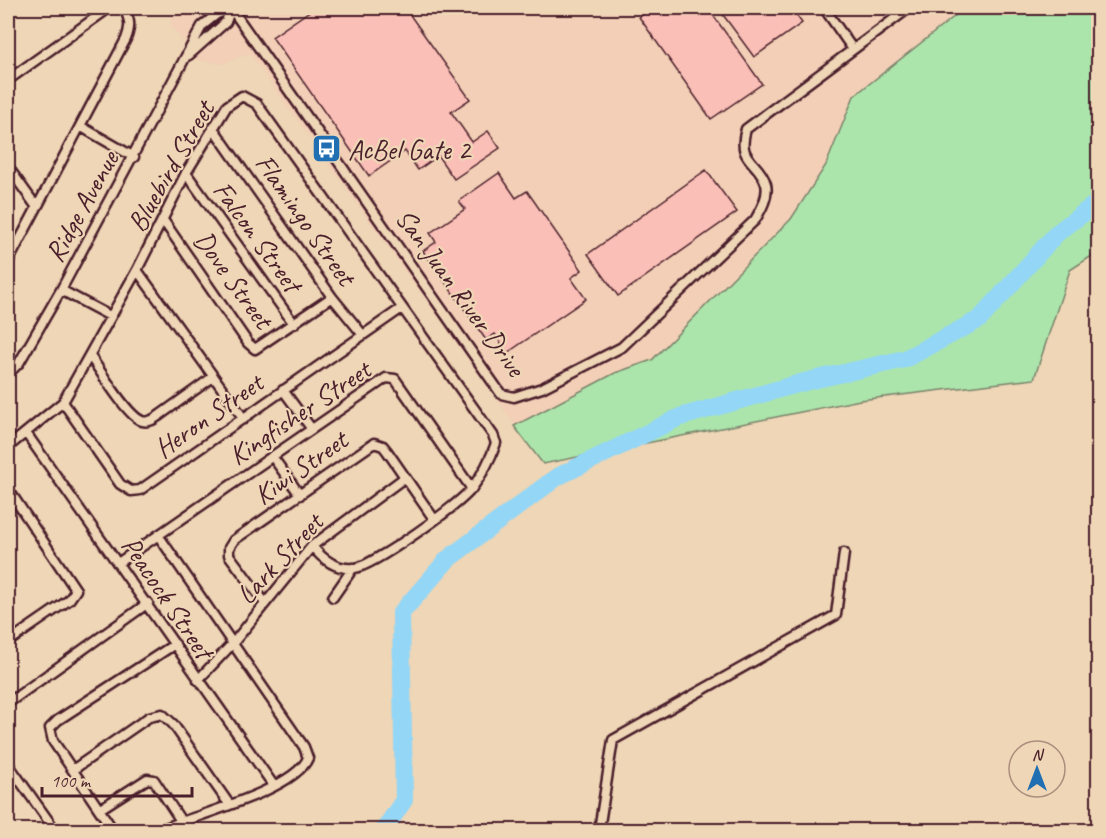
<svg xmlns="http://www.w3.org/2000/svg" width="1106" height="838" font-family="Caveat,sans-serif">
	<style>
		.built { fill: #f2cfb6 }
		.green { fill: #abe5ab; stroke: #7a826b; stroke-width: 1.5 }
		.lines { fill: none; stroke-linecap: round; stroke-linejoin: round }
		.river { stroke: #94d6f6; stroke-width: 18 }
		.building { fill: #fabfb6; stroke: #4a1f2b; stroke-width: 1.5 }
		.minor-casing { stroke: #4a1f2b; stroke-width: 13 }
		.minor { stroke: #eed6b6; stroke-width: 8 }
		.labels { text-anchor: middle; stroke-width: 4.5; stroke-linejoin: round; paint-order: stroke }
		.poi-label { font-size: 28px; fill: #4a1f2b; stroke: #eed6b6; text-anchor: start }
		.street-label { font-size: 28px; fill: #4a1f2b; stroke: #eed6b6 }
	</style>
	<rect width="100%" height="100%" fill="#eed6b6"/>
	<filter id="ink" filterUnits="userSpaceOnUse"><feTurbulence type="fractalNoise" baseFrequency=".0167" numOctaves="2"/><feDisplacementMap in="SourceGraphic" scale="12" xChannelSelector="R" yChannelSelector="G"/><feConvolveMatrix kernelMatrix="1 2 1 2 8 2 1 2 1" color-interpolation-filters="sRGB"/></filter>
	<g filter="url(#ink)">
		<path class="built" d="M172,8H1098L858,339L543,464L249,53L223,64L198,60L171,26Z"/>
		<path class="green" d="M965,8H1098V252L1070,270L1034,379L860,400L543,464L514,426L615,373L652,360L791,219L826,165L854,96Z"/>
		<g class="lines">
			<path class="river" d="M384,830L404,800L401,613L448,559L557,477L680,417L808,381L905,359L980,319L1057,233L1098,202"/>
		</g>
		<path class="building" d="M314,8H405L470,99L451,112L472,142L488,131L500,148L454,179L438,156L418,170L405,151L369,176L272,37Z
			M653,8H708L762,84L711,119L639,17Z
			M718,8H791L802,23L754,57Z
			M706,170L737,212L618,296L588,254Z
			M499,173L516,198L527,191L582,270L571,278L586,299L507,353L495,334L486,340L423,251L436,242L430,233L465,209L459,201Z"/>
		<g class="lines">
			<defs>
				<path id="minor" d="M231,8L501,394L514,397L542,388L622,347L755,220C761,210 769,196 766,184C759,160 736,162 746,129L909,8
					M824,8L852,48
					M8,10L11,8
					M189,55L226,22L231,8
					M8,80L109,8
					M80,126L134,157
					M213,128L332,297L363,335
					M8,167L36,206
					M186,173L294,324
					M163,220L248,343L255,349L332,297
					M8,262L126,39C131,26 130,20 124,8
					M137,270L244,419
					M61,290L110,316
					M90,356C100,370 127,416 142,421C149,423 154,419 160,415L213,377
					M8,374L19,363L61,290L202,26L217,14L232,8
					M283,390L311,428
					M63,402L120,484L131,491L140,490L402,308
					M26,433L274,786
					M8,447L63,402L137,270L186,173L227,106L242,96L257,104L493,435L496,443C491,458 482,475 472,488C461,504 373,566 355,568C337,570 323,560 312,546
					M272,456L300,495
					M8,489L76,590L69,600L8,642
					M158,535L304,747L308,758C295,790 193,816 160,830
					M118,563L386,378L395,379L472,489
					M333,597L353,568
					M265,603L229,555V548L234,540L374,443L383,446L387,451L434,519
					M198,680L234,642L312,546L404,478
					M8,703L148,603
					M8,764L55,830
					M74,769L149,717L162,714L173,724L229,804
					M100,809L147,779L154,780L181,821
					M113,830L53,741L50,728L58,720L175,644
					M599,830L613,740L836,615L844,553"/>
			</defs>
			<use href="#minor" class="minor-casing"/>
			<use href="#minor" class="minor"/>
		</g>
	</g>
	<defs>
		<symbol id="bus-square" viewBox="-11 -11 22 22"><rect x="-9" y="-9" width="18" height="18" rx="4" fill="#1f6fb2" stroke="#eed6b6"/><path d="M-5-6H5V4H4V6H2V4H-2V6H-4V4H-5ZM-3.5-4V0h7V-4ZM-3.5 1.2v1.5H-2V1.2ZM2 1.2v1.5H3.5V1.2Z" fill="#fff"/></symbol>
	</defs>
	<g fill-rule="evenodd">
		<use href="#bus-square" x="310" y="132" width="33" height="33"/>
	</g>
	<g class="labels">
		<g class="poi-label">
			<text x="348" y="159">AcBel Gate 2</text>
		</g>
		<g class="street-label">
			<text transform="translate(170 166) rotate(-60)" y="10">Bluebird Street</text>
			<text transform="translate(81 206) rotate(-61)" y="10">Ridge Avenue</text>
			<text transform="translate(306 219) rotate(55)" y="10">Flamingo Street</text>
			<text transform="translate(258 236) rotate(54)" y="10">Falcon Street</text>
			<text transform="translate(234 279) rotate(54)" y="10">Dove Street</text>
			<text transform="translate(461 292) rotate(54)" y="10">San Juan River Drive</text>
			<text transform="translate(299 412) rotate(-34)" y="10">Kingfisher Street</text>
			<text transform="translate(208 415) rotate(-35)" y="10">Heron Street</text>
			<text transform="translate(300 467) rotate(-35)" y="10">Kiwi Street</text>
			<text transform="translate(279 558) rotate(-47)" y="10">Lark Street</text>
			<text transform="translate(168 597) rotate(56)" y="10">Peacock Street</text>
		</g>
	</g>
	<rect width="1106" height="838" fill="none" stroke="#eed6b6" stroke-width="30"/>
	<rect x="15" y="15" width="1076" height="808" fill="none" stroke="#4a1f2b" stroke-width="2" filter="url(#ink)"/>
	<g transform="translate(1037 769)"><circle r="28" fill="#eed6b6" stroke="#ac8d7e" stroke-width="1.5"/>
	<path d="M0-4.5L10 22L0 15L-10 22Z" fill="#1f6fb2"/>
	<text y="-9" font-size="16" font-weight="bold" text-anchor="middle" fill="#4a1f2b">N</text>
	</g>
	<path d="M42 787v9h150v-9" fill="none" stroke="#4a1f2b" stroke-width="3"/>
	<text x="51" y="787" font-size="18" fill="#4a1f2b" stroke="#eed6b6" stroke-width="4.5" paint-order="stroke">100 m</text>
</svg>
